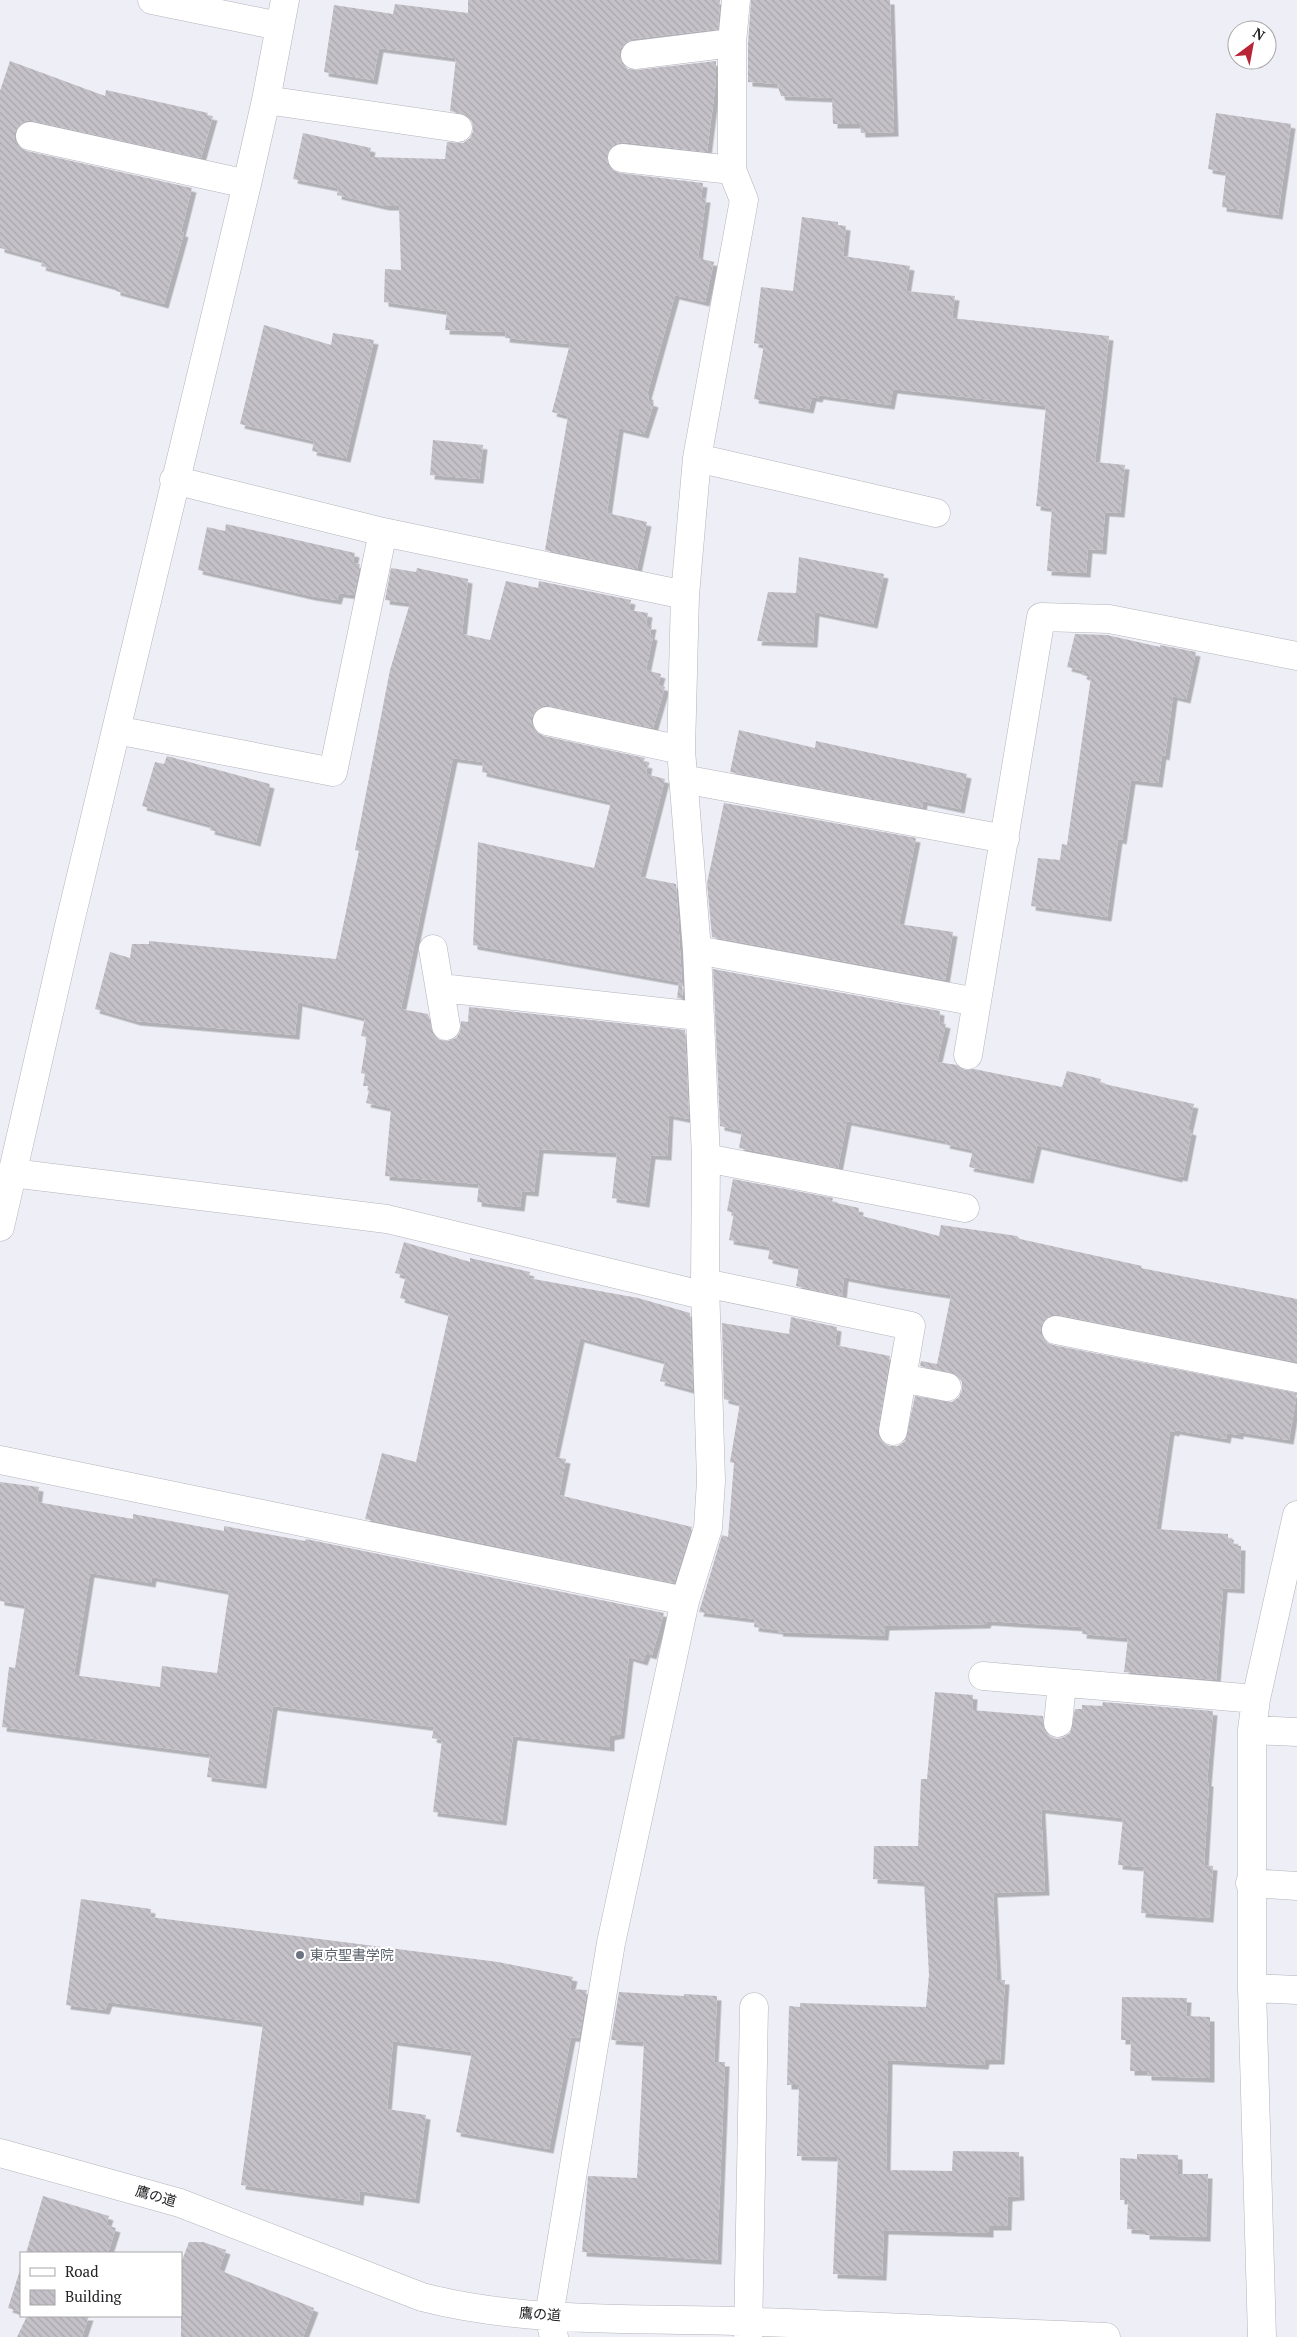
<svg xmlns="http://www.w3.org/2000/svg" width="1297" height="2337" font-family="'PT Serif','Noto Sans JP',serif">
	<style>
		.building { fill: url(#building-back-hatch); fill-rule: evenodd; filter: url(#shadow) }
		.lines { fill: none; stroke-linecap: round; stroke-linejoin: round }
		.minor-casing { stroke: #b3b3bb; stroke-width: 29 }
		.minor { stroke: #fff; stroke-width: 28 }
		.worship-dot { fill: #6b7280; stroke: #fff; stroke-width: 2 }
		.labels { text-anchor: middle; stroke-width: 4; stroke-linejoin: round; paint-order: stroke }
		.worship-label { font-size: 14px; fill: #5b616d; stroke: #fff; text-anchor: start }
		.street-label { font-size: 14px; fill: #222225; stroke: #fff }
	</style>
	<defs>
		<pattern id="building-back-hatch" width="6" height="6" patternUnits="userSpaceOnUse" patternTransform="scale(1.25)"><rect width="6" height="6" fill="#c5c1c8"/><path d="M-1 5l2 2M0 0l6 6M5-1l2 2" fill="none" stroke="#a9a6ac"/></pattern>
		<filter id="shadow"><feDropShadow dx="4.5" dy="4.5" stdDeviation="0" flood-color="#0004"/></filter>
	</defs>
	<rect width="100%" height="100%" fill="#eeeef6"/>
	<path class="building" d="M468,0H720L718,29L633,39L625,43L620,49V57L622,64L628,69L636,70L716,61V81L707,152L623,142L615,144L610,148L607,156L608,165L612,170L620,173L703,183L701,198H706L698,258L714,262L705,302L675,295L647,395L649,396L648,401L654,403L644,434L619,428L607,513L647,522L637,569L545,550L568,416L552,412L570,344L505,338L506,332L445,330L447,311L384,302L385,269L401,270L399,206H385L337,195L338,188L293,179L303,133L371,148L369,157L445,159L447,142L463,143L470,138L473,131L472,122L467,115L450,111L456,58L379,48L373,80L324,72L334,5L393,14L395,4L468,13Z
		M751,0H890L894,132L861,133L860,124H833L832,98L781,96L777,84L748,82V44Z
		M10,61L105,96L106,90L208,113L207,115L213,116L201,158L33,121H25L19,125L15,132V141L20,148L27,151L192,188L181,232L184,233L164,304L116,291V287L41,266L43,260L0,248V91Z
		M1216,113L1291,124L1278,215L1222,207L1226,172L1208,169Z
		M802,217L838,222V225L846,226L843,256L910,266L906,291L955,296L952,318L1109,336L1095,462L1125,465L1120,513L1105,512L1102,550L1088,549L1086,573L1047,571L1052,508L1036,506L1046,406L893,389L890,405L819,395L818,398L812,397L809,409L754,399L764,345L754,343L761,287L793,291Z
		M264,325L331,345L333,333L374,340L346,458L312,451L314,441L240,424Z
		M433,440L483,445L479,479L430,475Z
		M226,524L355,553L353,563L360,564L354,595L339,593L337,600L311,596L198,570L207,527L225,531Z
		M799,557L884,574L873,624L815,612L813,643L757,641L768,592L796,593Z
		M391,568L416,572L417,568L468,579L462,634L490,640L506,581L538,588L539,581L631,600L629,610L648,613L646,625H652L650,635L653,636L646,670L661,674L658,685L665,687L653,728L550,706H542L535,711L532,717V725L536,732L544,736L645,758L643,763L648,764L646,774L665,779L640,877L676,884L683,999L677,998L679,982L473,945L478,842L594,868L611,802L482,772L483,762L453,758L401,1009L428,1014L434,1036L440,1040L448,1041L456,1038L460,1032L461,1021L468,1022L469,1007L685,1030L689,1119L669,1115L667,1156L651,1155L645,1203L612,1198L617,1153L539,1149L534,1192L522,1191L520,1207L477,1202L479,1184L385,1176L391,1108L366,1103L370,1086H363L365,1074L361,1073L367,1037L361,1036L365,1018L298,1002L295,1035L136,1021L95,1009L110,952L130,958L132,944H149V941L336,959L359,851L355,850L390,670L410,603L385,600Z
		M1075,634L1107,635L1160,647V645L1196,652L1186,699L1173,696L1165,756L1162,755L1158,783L1131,780L1122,840L1118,839L1107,917L1031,906L1038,858L1060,860L1062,844L1067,845L1091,677L1082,675L1083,671L1067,667Z
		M739,730L815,748L816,741L967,774L960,809L923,801L922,808L730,772Z
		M167,756L270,784L256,842L210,830L211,825L142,806L155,762L164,764Z
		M724,803L916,838L899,924L953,932L945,980L712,937L707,883Z
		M713,969L940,1011L939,1022L946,1024L937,1062L957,1065L965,1070L974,1069L1062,1087L1067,1071L1101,1079L1100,1083L1194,1104L1188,1130L1192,1131L1183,1177L1178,1176V1178L1037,1145L1029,1179L969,1167L973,1150L945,1144L946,1141L847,1121L838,1168L739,1148L742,1131L720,1126Z
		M733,1179L833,1198L832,1202L859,1208L858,1215L939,1236L941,1225L1017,1236L1020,1239L1142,1266L1141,1268L1297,1299V1362L1059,1315H1051L1044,1320L1041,1326V1335L1046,1342L1053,1345L1297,1393L1289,1440L1239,1432V1435L1227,1433L1226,1439L1175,1430V1432L1170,1431L1156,1529L1228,1534V1539L1234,1540L1233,1546H1241L1240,1589L1223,1588L1216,1680L1124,1672L1128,1638L1082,1634L1083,1627L987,1621L986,1624L885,1626L884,1636L778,1632L779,1630L754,1627L755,1619L699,1612L722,1535L728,1537L734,1463L730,1462L740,1403L724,1399L722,1323L789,1334L791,1317L837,1327L835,1345L890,1356L878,1429V1436L883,1443L890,1446H898L905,1441L915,1396L952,1402L959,1397L962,1390V1382L957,1375L920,1366L921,1361L937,1364L951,1295L886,1285L844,1277L842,1296L796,1286L799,1266L768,1259L770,1247L729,1240L734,1213L727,1211Z
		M404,1242L470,1262V1258L530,1272L528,1278L638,1298L690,1313L693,1390L660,1381L665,1361L580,1338L554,1457L566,1459L559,1495L692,1527L674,1583L365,1519L382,1453L416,1462L449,1313L400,1298L406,1276L395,1273Z
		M0,1482L39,1487L37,1502L133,1519V1514L224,1531V1526L305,1541L306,1539L664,1613L652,1655L646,1653L643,1661L629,1657L620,1734L610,1736V1747L513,1736L502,1821L433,1812L442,1740L432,1738L434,1727L273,1706L262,1784L207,1777L210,1754L2,1727L9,1667L15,1668L25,1605L0,1601ZM90,1573L151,1583L152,1577L229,1591L217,1673L162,1666L160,1687L74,1675Z
		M935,1692L973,1695L972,1710L1043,1716L1044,1730L1049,1736L1057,1739L1064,1737L1070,1733L1075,1709H1082V1705L1102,1706L1103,1702L1213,1711L1207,1782H1209L1204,1865L1213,1866L1209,1918L1141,1913L1144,1867L1118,1865L1123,1818L1041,1809L1045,1891L993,1893L997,1980H1005L1000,2060H985L984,2065L888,2060L886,2170L952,2171L953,2151L1019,2152L1020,2196L1008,2197L1007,2226H989V2233L884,2230L882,2276L833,2274L838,2157L797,2156L799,2085H787L789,2006L800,2007V2003L926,2007L929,1975L924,1882L873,1879L874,1846H918L921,1779H927Z
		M81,1899L151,1909L150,1917L498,1962L573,1977L570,1989L587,1990L579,2038L571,2037L549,2149L456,2132L472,2052L393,2041L387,2109L426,2115L415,2199L360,2191L359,2201L241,2185L263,2023L108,2002L105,2010L66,2005Z
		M619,1992L684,1996V1994L717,1996L714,2062H725L717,2260L582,2252L588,2176L637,2178L644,2042L611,2040Z
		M1122,1997L1187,1998L1186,2016L1210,2017V2078L1147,2076V2071H1130L1131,2040H1121Z
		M1137,2154L1178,2155V2174H1208L1206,2237L1145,2235V2230L1127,2229L1128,2200H1120V2158L1137,2159Z
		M43,2196L109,2216L106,2225L116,2228L108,2253H26Z
		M189,2242H203L226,2250L219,2270L314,2308L303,2337H181V2263Z
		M21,2267V2312L8,2308Z
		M27,2316H89L82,2337H17Z"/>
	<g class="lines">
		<defs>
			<path id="minor" d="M152,0L279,26
				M635,55L732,43
				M266,100L458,128
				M30,136L247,184
				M622,158L732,170
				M697,458L936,513
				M174,480L383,532L685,595
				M547,721L681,750
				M116,730L333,772L383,532
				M683,779L1005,839
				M433,949L446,1026
				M697,950L977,1002
				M441,988L698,1016
				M968,1055L1041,617L1109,619L1297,656
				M706,1158L965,1208
				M12,1173L387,1219L706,1296
				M0,1227L69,926L247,184L266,100L285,0
				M705,1283L911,1326L893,1431
				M1056,1330L1297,1378
				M902,1378L947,1387
				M0,1460L685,1601
				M983,1676L1256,1699
				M1058,1723L1062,1684
				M1252,1730L1297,1732
				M1250,1883L1297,1886
				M1252,1988L1297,1990
				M0,2153L180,2203L422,2297C522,2323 630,2318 733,2321C858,2325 982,2332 1106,2337
				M554,2337L549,2316L611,1943L685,1601L708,1528L711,1481L705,1283L706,1158L697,950L681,750L685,595L697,458L744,200L732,170V43L736,0
				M748,2337L754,2007
				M1262,2337L1252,1988V1730L1256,1699L1297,1515"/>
		</defs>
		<use href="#minor" class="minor-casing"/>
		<use href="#minor" class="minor"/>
	</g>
	<circle class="worship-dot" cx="300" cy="1955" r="5"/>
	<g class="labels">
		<g class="worship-label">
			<text x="310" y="1960">東京聖書学院</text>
		</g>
		<g class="street-label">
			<text transform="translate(156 2196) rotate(16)" y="5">鷹の道</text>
			<text transform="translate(540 2314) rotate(4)" y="5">鷹の道</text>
		</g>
	</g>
	<rect x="20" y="2252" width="162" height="65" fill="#ffffff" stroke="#a7a7a8"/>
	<rect x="30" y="2268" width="25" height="8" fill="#ffffff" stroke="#a7a7a8"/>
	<text x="65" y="2277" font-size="15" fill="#222225">Road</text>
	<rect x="30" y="2290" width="25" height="15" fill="url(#building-back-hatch)" stroke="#a7a7a8"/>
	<text x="65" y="2302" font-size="15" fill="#222225">Building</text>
	<g transform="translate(1252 45) rotate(32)"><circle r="24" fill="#ffffff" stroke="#a7a7a8"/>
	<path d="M0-4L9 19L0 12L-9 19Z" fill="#b72537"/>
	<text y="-8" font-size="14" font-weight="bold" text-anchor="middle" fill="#222225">N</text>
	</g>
</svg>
